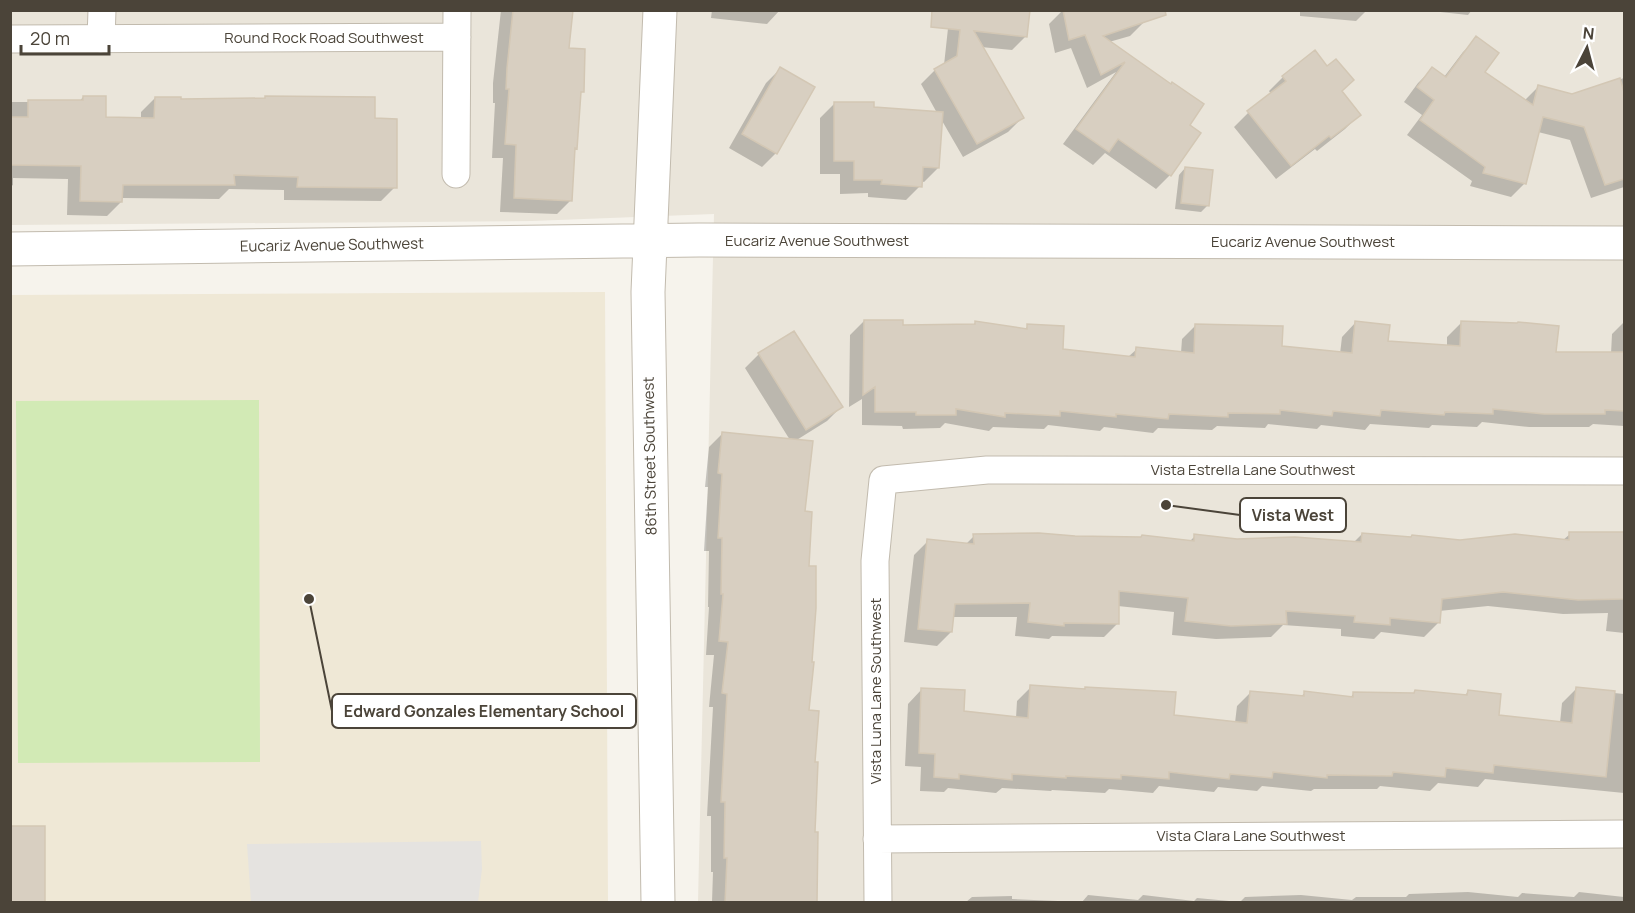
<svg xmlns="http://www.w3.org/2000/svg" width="1635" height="913" font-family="Manrope,sans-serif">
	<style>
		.residential { fill: #eae5da }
		.education { fill: #efe8d6 }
		.green { fill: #d2eab5 }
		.parking { fill: #e5e3e0 }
		.shadow { fill: #0003 }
		.building { fill: #d8cfc1; stroke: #d3c7b4; stroke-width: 1.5 }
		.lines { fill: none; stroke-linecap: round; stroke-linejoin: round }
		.minor-casing { stroke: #c2bbae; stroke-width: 29 }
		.tertiary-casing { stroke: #c2bbae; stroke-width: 35 }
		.minor { stroke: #fff; stroke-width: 27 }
		.tertiary { stroke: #fff; stroke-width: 33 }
		.labels { text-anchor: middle; stroke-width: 5; stroke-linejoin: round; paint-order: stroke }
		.street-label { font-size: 15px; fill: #4b4439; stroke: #fff }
		.leader { fill: none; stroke: #4b4439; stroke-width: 2 }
		.callout-dot { fill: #4b4439; stroke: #fff; stroke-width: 2 }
		.callout { fill: #fff; stroke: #4b4439; stroke-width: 2 }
		.callout-label { font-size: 16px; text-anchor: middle; font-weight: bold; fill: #4b4439 }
	</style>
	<rect width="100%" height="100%" fill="#f6f3ec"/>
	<path class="residential" d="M10,11H1624V902H698L714,214L532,221L11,225Z"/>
	<path class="education" d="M605,292L608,902H11L10,295Z"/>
	<path class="green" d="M259,400L260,762L18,763L16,401Z"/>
	<path class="parking" d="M481,841L482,869L478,902H251L247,844Z"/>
	<path class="shadow" d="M501,10H572L568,50L582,91L579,94L576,148L573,151L571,200L557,214L500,212L503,158H492L495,103H493V83Z
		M712,10H780L767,24L711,18Z
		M950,10L1026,36L1012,50L981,47L1022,118L1008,132L963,157L941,119L938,168L924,182L921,181L920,186L906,200L868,197V193L840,194V174H820V118L834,104L873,109L937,113L921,84L935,70L944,65Z
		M1063,10H1139L1144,22L1130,36L1109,42L1188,125L1170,175L1156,189L1105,153L1093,165L1063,144L1116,72L1087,88L1071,48L1055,53L1049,24Z
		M1300,10H1367L1356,21L1300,16Z
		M1422,10H1472L1468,15Z
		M1477,38L1483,72L1524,101L1538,87L1572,95L1624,78V187L1591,198L1570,140L1538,132L1525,183L1511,197L1470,186L1472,181L1407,135L1422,115L1404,102L1418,83L1432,69L1444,77L1463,52Z
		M1327,68L1341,92L1359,115L1345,129L1317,151L1315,149L1276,179L1234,127L1248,113L1271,94L1269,91L1283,77Z
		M780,69L776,153L762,167L729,148L766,83Z
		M83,97L104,118L141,119V112L155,98L374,120L395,187L381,201L284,200V190L229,189L219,199L121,198V202L107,216L67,215L68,179L13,178V185L10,187V102H79Z
		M1185,168L1208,205L1201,212L1175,209L1179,175Z
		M864,321L902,327L973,325L976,322L1024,330L1028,326L1062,350L1128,357L1137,349L1181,353L1182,339L1196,325L1281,347L1340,354L1342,337L1356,322L1387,342L1447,347V337L1461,323L1554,354H1611L1612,334L1624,322V426L1593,424L1589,427H1529L1482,422L1477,427L1432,425L1429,428L1370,424L1365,430L1321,425L1317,429L1268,424L1265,428L1217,426L1212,430L1158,428L1153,433L1104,427L1100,431L1048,425L1044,429L993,427L989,431L945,423L940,428L903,429L902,426L862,425V399L849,407L850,335Z
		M759,354L841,407L827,421L795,441L804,513L808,567V712L814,764L815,902H712L713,872H711V816H707L713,707H709L714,655H706L709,607H708L709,551H704L708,487H705L709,447L723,433L790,440L745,368Z
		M1624,533V633L1606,631L1608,613L1563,614L1488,606L1439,611L1438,623L1424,637L1381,632L1374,639L1341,636V629L1283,625L1271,637L1216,639L1172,635L1174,612L1118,606V623L1104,637L1052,636L1049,639L1015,636L1017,617H953L951,632L937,646L904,642L914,555L928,541L965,545L974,536L1189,542L1195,536L1237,540L1353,543L1362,534L1460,542L1562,541L1570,534Z
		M1031,687L1083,691L1085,689L1172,716L1235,723L1237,706L1251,692L1300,697L1305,693L1350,698L1354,693L1413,694L1415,692L1464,696L1468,692L1497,717L1560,723L1562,703L1576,689L1624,694V793L1485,779L1478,787L1438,783L1430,791L1380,786L1377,789H1314L1311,791L1262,786L1257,791L1218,787L1214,792L1159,786L1153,793L1109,789L1105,793L1052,790L1051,791L1002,788L996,793L948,788L944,792L920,791L921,767L905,766L908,704L922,689L962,713L1016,718L1017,701Z
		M1468,892L1518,897L1522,893L1574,897L1579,892L1624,897V902H966L972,897L1012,896V899L1082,902L1088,895L1138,900L1143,895L1194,901L1197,898L1240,902L1245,897L1301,895L1352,900L1356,897H1406L1409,894Z"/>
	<path class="building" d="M513,10H573L569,48L585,49L584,92H581L577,149L575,148L572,201L514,198L516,145L505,144L509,89H506L507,68Z
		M932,10H1030L1027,37L974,31L1024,118L977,144L934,69L957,56L960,30L931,27Z
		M1063,10H1165L1166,15L1103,36L1171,84L1172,82L1204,104L1190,125L1201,133L1171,176L1118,139L1109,152L1076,129L1125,62L1101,75L1085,35L1069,40Z
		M1476,36L1499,53L1485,72L1533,105L1538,85L1572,94L1620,78L1624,92V179L1605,185L1584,127L1543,117L1526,184L1483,173L1485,167L1420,120L1434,100L1417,87L1432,67L1446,77Z
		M1315,50L1327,66L1336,59L1354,80L1342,91L1361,115L1331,138L1329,136L1291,166L1247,111L1286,81L1282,76Z
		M780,67L815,87L777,154L742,134Z
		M83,96H106V117L154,118L155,97H181V99L265,98V96L375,97V118L397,119V188L297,187L298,177L234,175L235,185H123L122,202L80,201L81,166L10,165V117H28V100H83Z
		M834,102H874V107L943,112L939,168L923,167L922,187L881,184L882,180H854V161H834Z
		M1185,167L1213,170L1209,206L1181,203Z
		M864,320H903V325L975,324V321L1027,329V324L1064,326L1063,349L1135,357L1136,347L1194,353L1195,324L1283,326L1282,346L1352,353L1355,321L1390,325L1388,341L1460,346L1461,321L1517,323L1518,322L1559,326L1556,352H1624V411L1605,410V414H1544L1493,409V414L1445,412L1444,415L1381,410L1380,416L1333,411L1332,416L1280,410V414L1228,413V417L1169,414L1168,419L1116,414V417L1060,411V416L1005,413V417L956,409V415H916V412H875V387L863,395Z
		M794,331L843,407L806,430L758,353Z
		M722,432L813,441L805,511L812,512L809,566H816V608L812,662H814L809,710L819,711L815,762H818L815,832H818L817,903H725L727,858H724L725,802H721L727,694L722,693L728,642L719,641L723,594H721L722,538H718L722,474L718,473Z
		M1569,532H1624V599L1578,600L1503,592L1442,599L1440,623L1390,618V625L1354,622L1355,616L1286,611L1287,624L1231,626L1185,621L1188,598L1119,591V624L1064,623V626L1028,622L1030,603L955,604L952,632L918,629L927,539L974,544L973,534L1039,533L1075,536L1141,537L1142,535L1194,541V534L1237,539L1295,537L1361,542L1362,533L1411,537L1412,535L1460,540L1515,534L1569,540Z
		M1030,685L1085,689V687L1176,692L1174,715L1247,723L1250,691L1304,696V691L1353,697V692L1414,693L1415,690L1467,695L1468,690L1501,694L1499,715L1572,723L1576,687L1615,691L1606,777L1494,765L1493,773L1446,768L1445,777L1393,772L1392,776L1327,775V778L1273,772L1272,778L1230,774L1229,779L1169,772V779L1121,775V779L1066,776V778L1012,774V780L959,774V779L934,777L935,754L919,753L921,688L965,690L964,711L1028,718Z
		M10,826H45V903H10Z"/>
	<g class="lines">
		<defs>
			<path id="minor" d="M10,39L457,37
				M101,39L102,10
				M456,174L457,10
				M877,839L1624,834
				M878,902L875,561L883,480L987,470L1624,471"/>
			<path id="tertiary" d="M10,249L699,240L1624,243
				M658,902L648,292L660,10"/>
		</defs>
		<use href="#minor" class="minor-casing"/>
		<use href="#tertiary" class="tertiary-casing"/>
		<use href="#minor" class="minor"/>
		<use href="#tertiary" class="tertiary"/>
	</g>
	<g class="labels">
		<g class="street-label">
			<text x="324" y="43">Round Rock Road Southwest</text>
			<text x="817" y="246">Eucariz Avenue Southwest</text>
			<text x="1303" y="247">Eucariz Avenue Southwest</text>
			<text transform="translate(332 245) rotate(-1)" y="5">Eucariz Avenue Southwest</text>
			<text transform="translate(650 456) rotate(-91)" y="5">86th Street Southwest</text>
			<text x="1253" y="475">Vista Estrella Lane Southwest</text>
			<text transform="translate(876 691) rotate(-90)" y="5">Vista Luna Lane Southwest</text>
			<text x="1251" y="841">Vista Clara Lane Southwest</text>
		</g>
	</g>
	<path class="leader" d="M1166 505L1240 515M309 599L332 711"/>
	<g class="callout-dot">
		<circle cx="1166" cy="505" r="6"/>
		<circle cx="309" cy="599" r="6"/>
	</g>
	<g class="callout">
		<rect x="1240" y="498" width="106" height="34" rx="6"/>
		<rect x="332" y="694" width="304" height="34" rx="6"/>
	</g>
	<g class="callout-label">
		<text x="1293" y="521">Vista West</text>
		<text x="484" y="717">Edward Gonzales Elementary School</text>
	</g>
	<rect width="1635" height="913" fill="none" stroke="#4b4439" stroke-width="24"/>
	<g transform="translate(1587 48) rotate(6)" stroke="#ffffff" stroke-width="4.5" paint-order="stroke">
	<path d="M0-4.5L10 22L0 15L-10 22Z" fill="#4b4439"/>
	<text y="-9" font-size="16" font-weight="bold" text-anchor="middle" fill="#4b4439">N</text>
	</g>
	<path d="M21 45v9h88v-9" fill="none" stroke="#4b4439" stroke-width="3"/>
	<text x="30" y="45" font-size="18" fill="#4b4439" stroke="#ffffff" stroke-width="4.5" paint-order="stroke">20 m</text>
</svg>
